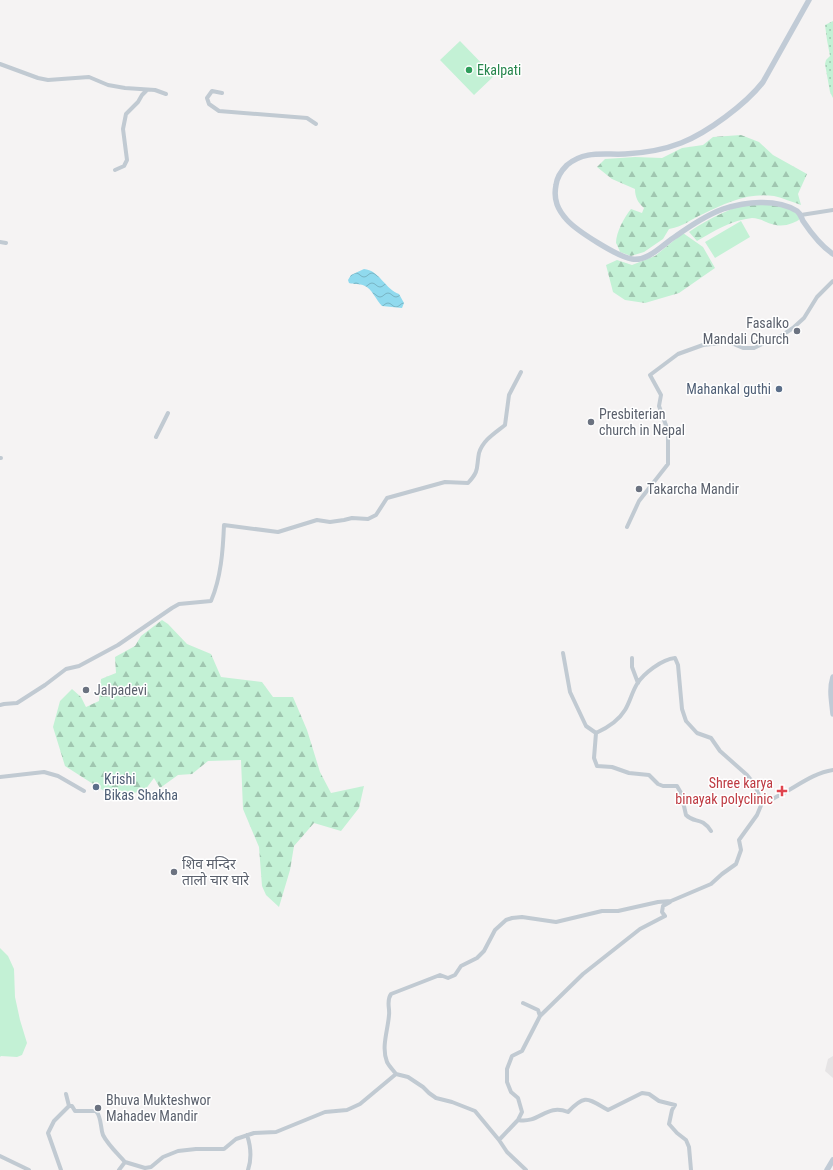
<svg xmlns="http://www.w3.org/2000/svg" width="833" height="1170" font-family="'Roboto Condensed','Noto Sans Devanagari',sans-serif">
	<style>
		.education { fill: #e6e4e5 }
		.grass { fill: #c3f1d5 }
		.forest { fill: url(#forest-firs) }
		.park { fill: url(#park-dots) }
		.water { fill: url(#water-waves) }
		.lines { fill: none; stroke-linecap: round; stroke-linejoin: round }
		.minor { stroke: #c1cad2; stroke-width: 4 }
		.secondary { stroke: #c1cbd6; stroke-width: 5.5 }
		.leisure-dot { fill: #2e9e5b; stroke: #fff; stroke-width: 1.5 }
		.worship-dot { fill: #6b7280; stroke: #fff; stroke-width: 1.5 }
		.service-dot { fill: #5c6f8a; stroke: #fff; stroke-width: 1.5 }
		.health-dot { fill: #e0444e; stroke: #fff; stroke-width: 1.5 }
		.labels { text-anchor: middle; stroke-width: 3; stroke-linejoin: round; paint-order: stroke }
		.leisure-label { font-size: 14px; fill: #27864d; stroke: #fff; text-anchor: start }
		.worship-label { font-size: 14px; fill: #5b616d; stroke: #fff; text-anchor: start }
		.service-label { font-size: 14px; fill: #4e5e75; stroke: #fff; text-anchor: end }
		.health-label { font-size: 14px; fill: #be3a42; stroke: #fff; text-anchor: end }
	</style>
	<defs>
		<pattern id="forest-firs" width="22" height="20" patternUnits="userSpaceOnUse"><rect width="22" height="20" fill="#c3f1d5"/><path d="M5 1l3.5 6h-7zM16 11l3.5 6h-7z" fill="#a0c6b0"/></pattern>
		<pattern id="park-dots" width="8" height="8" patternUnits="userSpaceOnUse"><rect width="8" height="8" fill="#c3f1d5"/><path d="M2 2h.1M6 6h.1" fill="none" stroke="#a0c6b0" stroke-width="1.8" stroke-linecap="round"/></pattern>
		<pattern id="water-waves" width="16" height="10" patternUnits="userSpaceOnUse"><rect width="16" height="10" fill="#90daee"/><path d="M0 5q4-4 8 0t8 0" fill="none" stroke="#78b4c4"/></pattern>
	</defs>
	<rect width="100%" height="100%" fill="#f5f3f3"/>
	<path class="education" d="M833,1056V1078L825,1071L828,1059Z"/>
	<path class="grass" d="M460,41L494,76L474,95L440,60Z
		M741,221L750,237L715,258L705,242Z
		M0,948L8,956L14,969L15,997L20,1020L27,1043L22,1055L17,1057L1,1056L0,1057Z"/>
	<path class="forest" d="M741,135L759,142L773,155L807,174L798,194L801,205C792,202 783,198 774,196C749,192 725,203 703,214C689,220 685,226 669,229L663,239L644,252L631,256L620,252C619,249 617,245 616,243C616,232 625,216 631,209L642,213L644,208C638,203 635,197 635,189L612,179L597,167L605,159L635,157L662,158L682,148L703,145L713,137Z
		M758,201L785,206L802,217C797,223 784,227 776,225C768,224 761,218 752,218C732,220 714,231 697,241L689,232C711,217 732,207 758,201Z
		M683,233L703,247L715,268L679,293L645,303L625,300L613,292L606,265L617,260L632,265L655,256Z
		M162,620L168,624L187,644L211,654L221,677L262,682L273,697H293L307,730L320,772L331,793L364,786L359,808L341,831L314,823L294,846L290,870L279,907L266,895L262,886L259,847L243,809L241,760L208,761L192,774L178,775L160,788L154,778L145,790L115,798L65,766L53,727L60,701L72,689L81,697L86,707L99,701L101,679L116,673L115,657L135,646L141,636Z"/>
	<path class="park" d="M833,21V98L830,92L825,64L826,60L830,56L827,40L825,25Z"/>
	<path class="water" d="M364,269C379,270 386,290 399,294L404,303L402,308L382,306C376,300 372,289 365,286C359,283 354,285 349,283L348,280L351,275Z"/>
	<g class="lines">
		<path class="minor" d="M0,64L38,78L48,80L89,77L108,85L125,88L155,90L166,94
			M222,93L212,91L207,98L209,104L219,111L307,118L316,124
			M115,170L124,166L127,160L123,129L126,114L138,102L142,95L146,91
			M801,215L833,210
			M0,242L6,243
			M156,437L168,413
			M0,458H1
			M627,527L639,501L668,464V431L659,406L661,395L650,375L678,354L703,345L729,342L743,348H754L770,340L781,336L793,328L804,318L817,297L833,281
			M563,653L570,692L586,726L596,733C607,728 619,720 625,710C630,702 632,692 637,684C643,674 662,659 675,658L678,665L682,709L686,721L697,733L711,738L720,751L747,775L755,785L762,803
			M632,658V667L638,683
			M0,705L4,704L17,703L45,685L66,669L79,666L118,645L172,608L179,604L211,601C221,578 223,550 224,525L278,532L317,520L330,522L344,520L352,518L368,519L376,515L387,498L445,482L468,483C480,470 476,468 479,453C483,440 495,433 505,425L509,395L521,372
			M596,733L594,758L597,766L612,767L629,773L649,775L658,784L663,786H677L681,793L686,815C695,824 701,816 711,831
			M0,777L44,772L58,776L84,791
			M540,1016L583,974L640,929L665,916L662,912L663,906L670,902
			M396,1074C393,1070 389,1066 387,1062C381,1047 388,1030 389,1015C390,1008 386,1001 391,994L440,975L448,978L455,975L461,966L477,958L484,951L495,930L506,920L512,918L522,917L556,922L602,911H618L658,902L671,901L711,884L722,874L736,864L741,850L739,840L757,815L762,803C767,801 772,800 776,797C795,788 812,773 833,770
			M69,1106H72L75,1111H96C102,1118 100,1127 103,1135C108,1145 118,1154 125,1162
			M518,1120L522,1112L518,1098L511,1092L507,1082V1069L512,1056L522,1051L540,1016L538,1010L523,1003
			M247,1135C251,1147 252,1158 248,1170
			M499,1140L518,1120C540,1124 546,1103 568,1112C586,1093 588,1099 608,1110L642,1093L649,1094L659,1101L675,1105L672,1110L669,1124L677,1133L686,1140L689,1147L691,1170
			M0,1156L29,1170
			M61,1170L48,1133L54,1121L69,1106L66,1094
			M119,1170L125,1162L145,1168L151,1167L163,1157L178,1151L196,1149H224L236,1139L254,1133L276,1132L325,1112L347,1110L360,1104L396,1074L408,1077L423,1087L429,1093L436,1098L452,1102L475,1111L499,1140L507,1152L526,1170"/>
		<path class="secondary" d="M809,0L763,82C746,104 707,133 681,143C663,150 644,153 625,154C604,155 585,150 567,165C561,171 557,177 556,185C553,200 558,210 567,220C577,231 618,257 632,259C648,262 663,244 676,236C690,226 707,215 723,209C745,202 776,198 797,211C801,214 801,217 803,221C811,233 821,246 833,254
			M833,677C829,690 832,702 833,714
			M827,1170L833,1160"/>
	</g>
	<circle class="leisure-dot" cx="469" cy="70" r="4"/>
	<g class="worship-dot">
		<circle cx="797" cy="331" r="4"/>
		<circle cx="591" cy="422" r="4"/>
		<circle cx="639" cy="489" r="4"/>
		<circle cx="86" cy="690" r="4"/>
		<circle cx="174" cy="872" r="4"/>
		<circle cx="98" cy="1108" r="4"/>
	</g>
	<g class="service-dot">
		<circle cx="779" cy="389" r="4"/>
		<circle cx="96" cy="787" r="4"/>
	</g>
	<path class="health-dot" d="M780 785h4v4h4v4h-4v4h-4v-4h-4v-4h4z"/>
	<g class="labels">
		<g class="leisure-label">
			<text x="477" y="75">Ekalpati</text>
		</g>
		<g class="worship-label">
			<text x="789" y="328" text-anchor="end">Fasalko<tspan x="789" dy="16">Mandali Church</tspan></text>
			<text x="599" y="419">Presbiterian<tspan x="599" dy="16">church in Nepal</tspan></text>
			<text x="647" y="494">Takarcha Mandir</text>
			<text x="94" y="695">Jalpadevi</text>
			<text x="182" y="869">शिव मन्दिर<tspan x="182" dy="16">तालो चार घारे</tspan></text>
			<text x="106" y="1105">Bhuva Mukteshwor<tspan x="106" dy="16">Mahadev Mandir</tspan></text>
		</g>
		<g class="service-label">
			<text x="771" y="394">Mahankal guthi</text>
			<text x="104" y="784" text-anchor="start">Krishi<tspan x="104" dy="16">Bikas Shakha</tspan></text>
		</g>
		<g class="health-label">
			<text x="773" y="788">Shree karya<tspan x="773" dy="16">binayak polyclinic</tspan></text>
		</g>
	</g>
</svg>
